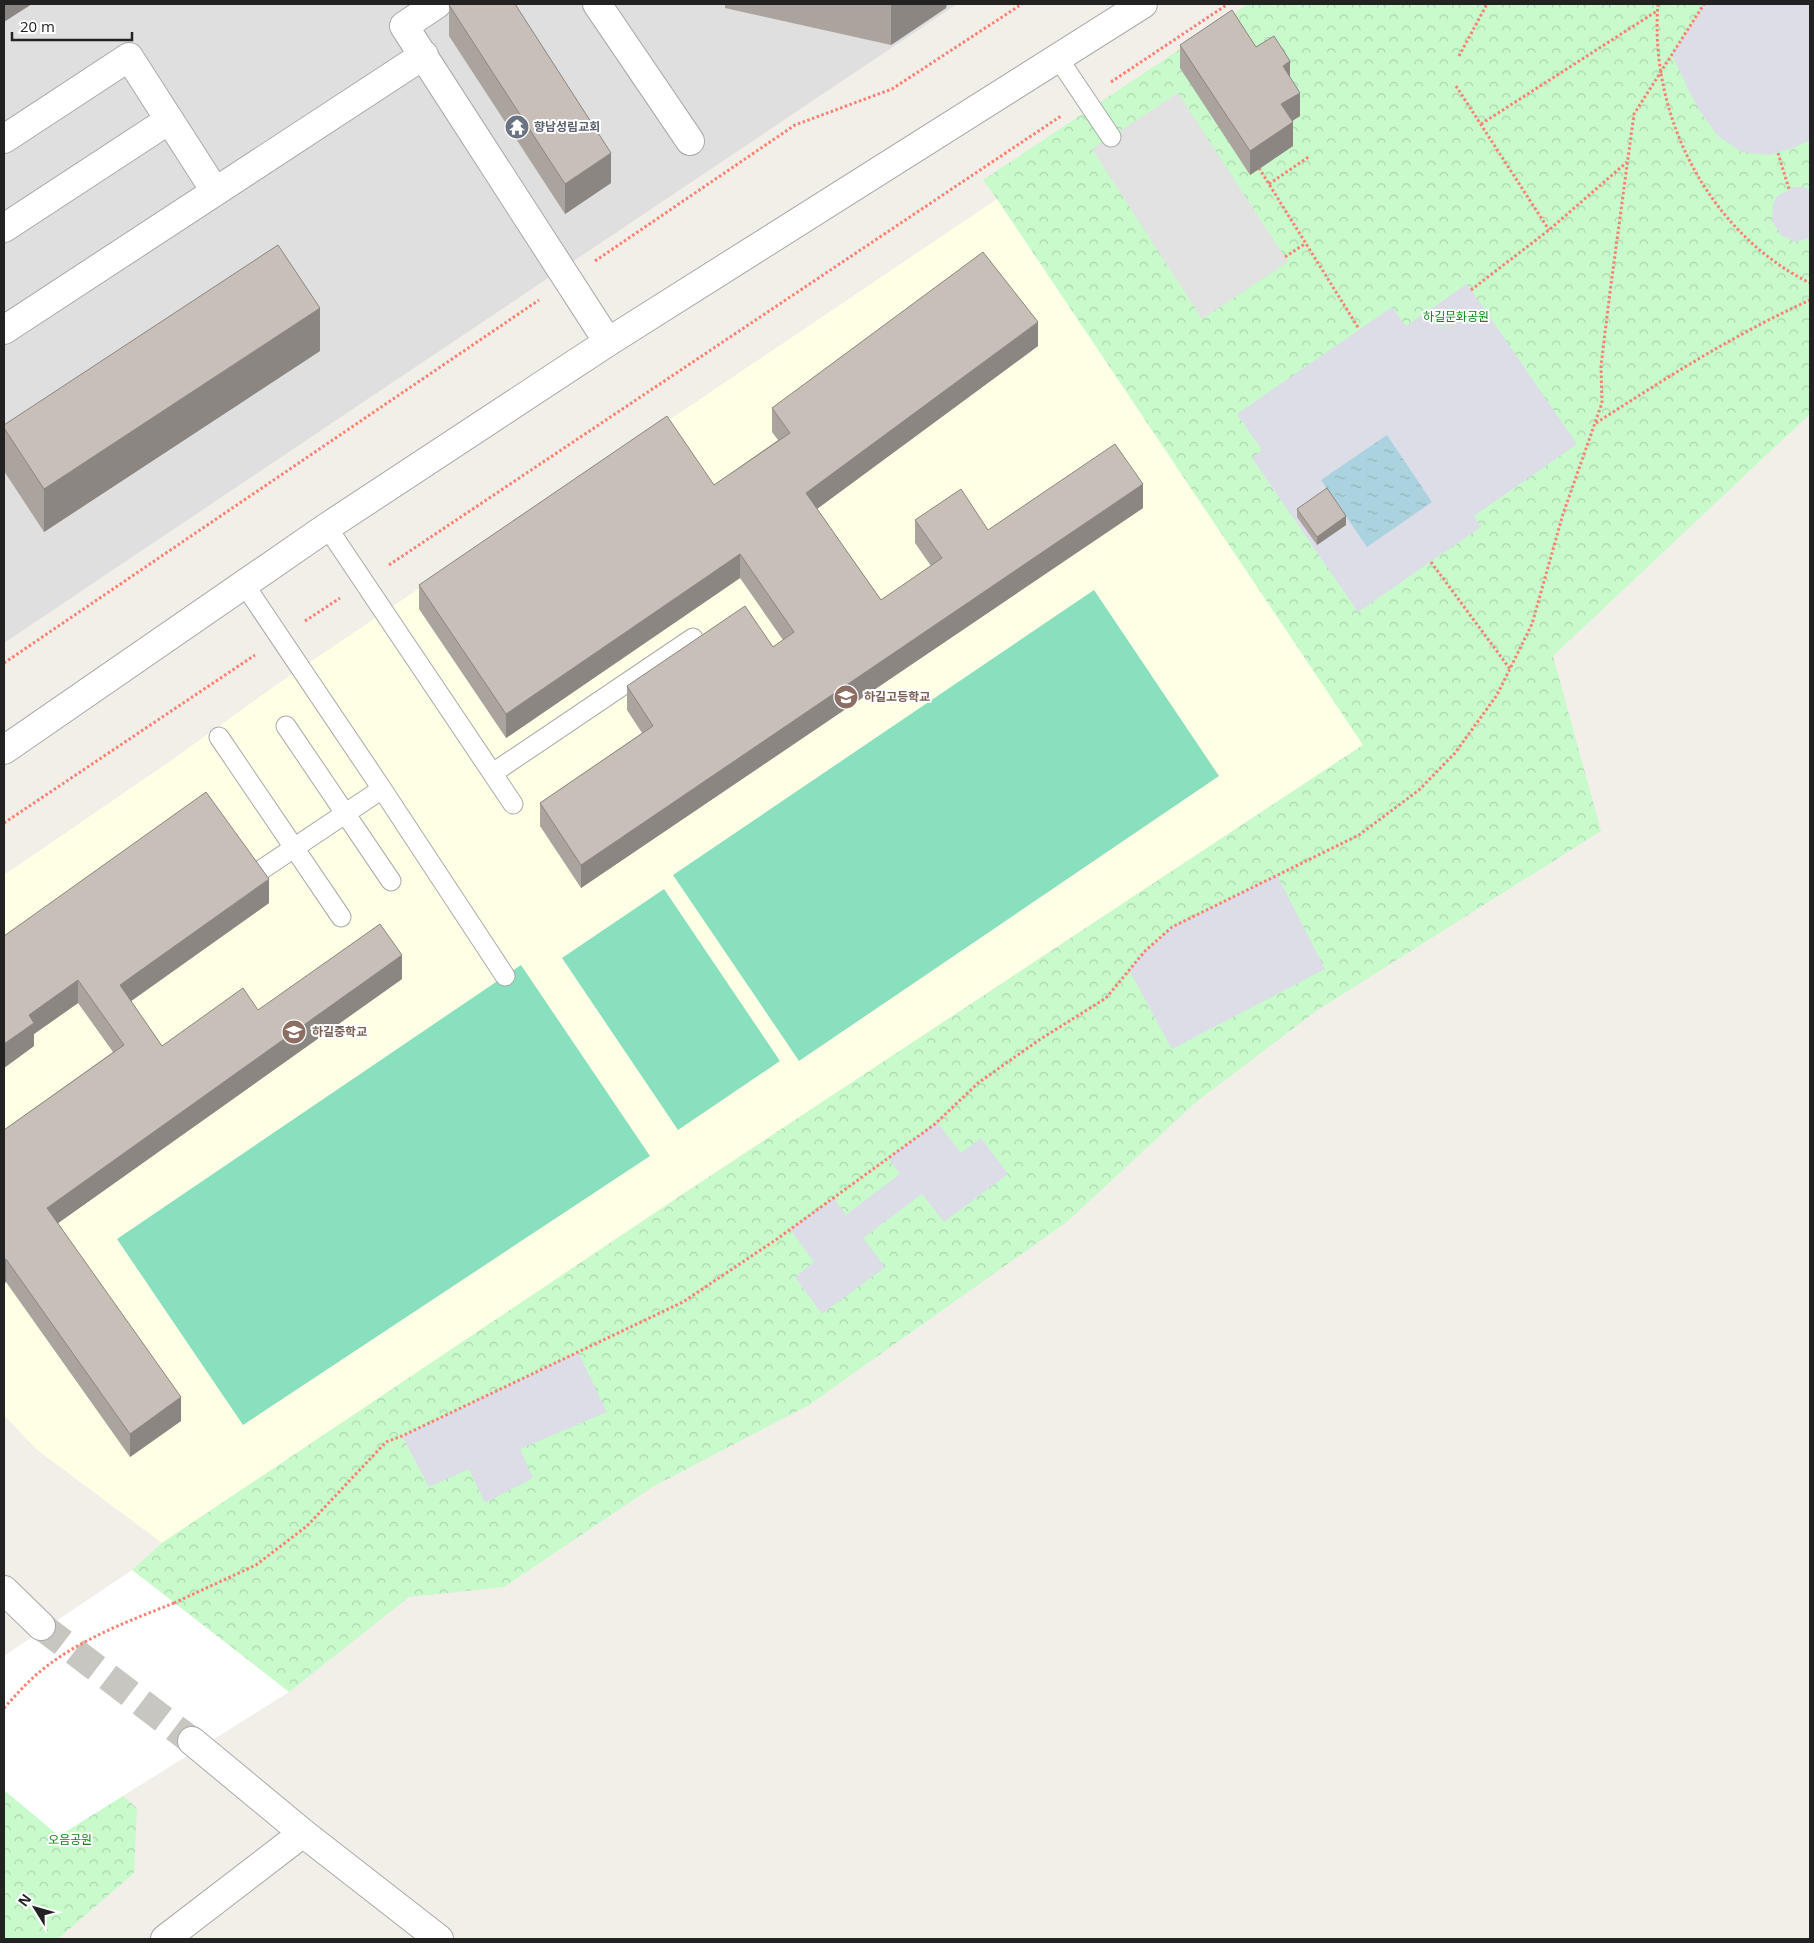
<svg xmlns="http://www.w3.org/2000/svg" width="1814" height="1943" font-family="'Open Sans','Noto Sans KR',sans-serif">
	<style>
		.residential { fill: #e0dfdf }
		.education { fill: #ffffe5 }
		.park { fill: url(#park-crowns) }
		.pitch { fill: #88e0be }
		.parking { fill: #e2e2e2 }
		.plaza { fill: #dddde8 }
		.water { fill: url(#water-ripples) }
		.pier { fill: #fff }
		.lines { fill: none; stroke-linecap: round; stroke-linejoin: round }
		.tertiary-tunnel { stroke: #c8c6c1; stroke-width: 28; stroke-dasharray: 28 14; stroke-linecap: butt }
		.service-casing { stroke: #a9a9a9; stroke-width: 21 }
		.minor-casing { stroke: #a9a9a9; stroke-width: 30 }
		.tertiary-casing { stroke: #a9a9a9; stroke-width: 30 }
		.path { stroke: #fa8072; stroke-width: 3; stroke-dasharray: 2.5 2.5; stroke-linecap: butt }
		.service { stroke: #fff; stroke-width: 19 }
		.minor { stroke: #fff; stroke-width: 28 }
		.tertiary { stroke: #fff; stroke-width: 28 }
		.path-bridge { stroke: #fa8072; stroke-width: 3; stroke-dasharray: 2.5 2.5; stroke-linecap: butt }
		.wall { fill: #aba49e }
		.shaded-wall { fill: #8b8681 }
		.building { fill: #c7bfb8; stroke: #8b8681 }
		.labels { text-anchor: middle; stroke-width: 4; stroke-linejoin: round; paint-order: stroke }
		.worship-label { font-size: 12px; font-weight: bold; fill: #5b616d; stroke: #fff; text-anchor: start }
		.park-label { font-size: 12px; fill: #0c8416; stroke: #fff }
		.education-label { font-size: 12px; font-weight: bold; fill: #785e54; stroke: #fff; text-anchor: start }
	</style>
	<defs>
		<pattern id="park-crowns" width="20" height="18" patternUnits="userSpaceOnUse" patternTransform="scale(1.25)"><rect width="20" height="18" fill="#c8facc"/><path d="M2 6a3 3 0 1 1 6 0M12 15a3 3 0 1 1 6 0" fill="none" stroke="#acd6af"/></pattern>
		<pattern id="water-ripples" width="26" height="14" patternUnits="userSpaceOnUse" patternTransform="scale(1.25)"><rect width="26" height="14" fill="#aad3df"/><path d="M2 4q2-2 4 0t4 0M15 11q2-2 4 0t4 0" fill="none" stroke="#92b5bf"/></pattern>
	</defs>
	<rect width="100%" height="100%" fill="#f2efe9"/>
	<path class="residential" d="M4,4H957L4,643Z"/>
	<path class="education" d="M997,199L1364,744L689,1190L162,1543L36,1449L4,1415V875L169,762L279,683Z"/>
	<path class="park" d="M1248,4H1810V414L1553,656L1601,831L1316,1011L1195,1103L1068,1221L809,1405L654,1486L504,1587L409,1597L289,1692L132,1570L162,1543L689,1190L1363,745L997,199L983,180Z
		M4,1694L137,1808L134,1873L58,1939H4Z"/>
	<path class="pitch" d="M1094,590L1219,776L799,1061L673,875Z
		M664,889L780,1061L678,1130L562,958Z
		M521,965L650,1156L243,1425L117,1239Z"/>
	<path class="parking" d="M1178,93L1288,262L1202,319L1092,149Z"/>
	<path class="plaza" d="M1704,4H1810V140L1793,148L1769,155L1742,152L1718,136L1701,113L1689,91L1672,55Z
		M1794,187H1803L1810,190V238L1796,242L1781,235L1772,221L1773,204L1777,196Z
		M1467,284L1577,444L1474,516L1481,527L1358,612L1252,458L1262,450L1237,414L1392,307L1406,326Z
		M1277,875L1325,969L1172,1049L1129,970L1145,951L1172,927Z
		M937,1122L961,1153L981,1138L1008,1174L944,1222L922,1194L863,1238L885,1267L822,1314L795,1277L814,1262L790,1229L834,1198L846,1215L900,1174L888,1158Z
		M578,1352L607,1412L520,1449L533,1478L485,1503L469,1469L429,1487L402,1436Z"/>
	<path class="water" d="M1387,435L1432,502L1367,547L1321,480Z"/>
	<path class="pier" d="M132,1570L289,1692L59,1836L4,1790V1656Z"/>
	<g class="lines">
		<path class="tertiary-tunnel" d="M41,1626L192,1741"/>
		<defs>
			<path id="service" d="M1058,58L1111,137
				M327,527L513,804
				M244,584L382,789L505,976
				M286,726L391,881
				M219,737L341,917
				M493,773L693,638
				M255,874L382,789"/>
			<path id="minor" d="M437,4L404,26L608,342
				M597,4L690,141
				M4,139L129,57L215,191
				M4,228L169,120
				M4,330L424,55
				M4,750L327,527L608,342L1143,4
				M165,1939L303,1833"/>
			<path id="tertiary" d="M4,1590L41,1626
				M192,1741L303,1833L439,1939"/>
		</defs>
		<use href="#service" class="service-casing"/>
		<use href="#minor" class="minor-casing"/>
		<use href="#tertiary" class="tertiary-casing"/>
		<path class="path" d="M1658,4C1649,116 1709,233 1810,283
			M1459,56L1487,4
			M1111,82L1228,4
			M1456,86L1549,230
			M1481,124L1657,11
			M1778,153L1789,189
			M1259,168L1359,329
			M1269,184L1310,156
			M1285,257L1306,243
			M595,261L795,125L892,89L1022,4
			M1471,290L1549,230L1627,162
			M1596,423C1666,378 1735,334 1810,300
			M1431,562L1510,669
			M389,565L1061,116
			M305,621L340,598
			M4,663L539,300
			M4,823L255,655
			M174,1603L256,1565L307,1526L386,1442L402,1436L683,1302L777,1239L935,1124L978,1083L1039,1040L1106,998L1145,951L1172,927L1359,835L1419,790L1455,753L1497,695L1532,624L1563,514L1602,403L1601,366L1610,292L1634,114L1704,4"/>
		<use href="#service" class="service"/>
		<use href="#minor" class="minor"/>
		<use href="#tertiary" class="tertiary"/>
		<path class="path-bridge" d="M4,1708C16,1695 28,1681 42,1670C80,1639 129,1621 174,1603"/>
	</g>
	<path class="wall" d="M725,4H947L946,8L891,45L725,8Z
		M449,5L611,183L565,214L449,36Z
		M1180,45L1256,47L1290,78L1300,116L1292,121L1293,146L1250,175L1180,68Z
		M1038,346L817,509L881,600L931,566L915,543V520L988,530L1143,508L581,888L540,826V803L642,733L627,710V686L773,647L783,640L740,578L506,738L419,609V585L714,485L778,440L772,432V408Z
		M320,351L44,532L4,471V425Z
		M1297,509L1346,525L1317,545L1297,517Z
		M269,903L131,1001L162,1046L258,1010L402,979L58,1223L181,1421L130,1457L6,1282L4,1130L113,1052L78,1003L34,1034V1046L4,1068V936Z"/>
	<path class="shaded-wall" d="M4,4H32L4,22Z
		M891,4H947L946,8L891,45Z
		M1290,61V85L1283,66Z
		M1300,93V116L1281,128V104Z
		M1293,122V146L1250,175V151Z
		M611,153V183L565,214V184Z
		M320,308V351L44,532V489Z
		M1038,322V346L806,517V493Z
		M1143,484V508L581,888V865Z
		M1346,516V525L1317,545V537Z
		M740,554V578L506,738V714Z
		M269,879V903L120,1009V985Z
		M402,955V979L47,1231V1208Z
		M78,980V1003L34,1034V1046L4,1068V1044L29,1015Z
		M6,1259V1282L4,1284V1260Z
		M181,1397V1421L130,1457V1434Z"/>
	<path class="building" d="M451,4H515L611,153L565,184L449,5Z
		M1232,10L1256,47L1274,36L1290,61L1283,66L1300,93L1281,104L1293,122L1250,151L1180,45Z
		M278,245L320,308L44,489L4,428V425Z
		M983,252L1038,322L806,493L881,600L942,558L915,520L961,489L988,530L1115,444L1143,484L581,865L540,803L653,726L627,686L745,606L773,647L794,632L740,554L506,714L419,585L667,416L714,485L790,433L772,408Z
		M1327,488L1346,516L1317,537L1297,509Z
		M206,792L269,879L120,985L162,1046L243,988L258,1010L380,924L402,955L47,1208L181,1397L130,1434L6,1259L4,1260V1130L124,1045L78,980L29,1015L34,1023L4,1044V936Z"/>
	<defs>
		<symbol id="temple-disc" viewBox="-11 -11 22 22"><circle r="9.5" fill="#6b7280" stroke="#fff"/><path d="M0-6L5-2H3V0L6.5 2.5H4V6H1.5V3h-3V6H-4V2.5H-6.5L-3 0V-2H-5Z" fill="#fff"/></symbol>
		<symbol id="school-disc" viewBox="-11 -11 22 22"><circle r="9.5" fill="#8d6e63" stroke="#fff"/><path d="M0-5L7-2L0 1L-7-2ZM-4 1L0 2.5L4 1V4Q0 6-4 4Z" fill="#fff"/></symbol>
	</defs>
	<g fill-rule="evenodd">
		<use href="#temple-disc" x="503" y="113" width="28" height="28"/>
		<use href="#school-disc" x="832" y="683" width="28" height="28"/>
		<use href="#school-disc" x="280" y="1018" width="28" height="28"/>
	</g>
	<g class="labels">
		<g class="worship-label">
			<text x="534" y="131">향남성림교회</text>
		</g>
		<g class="park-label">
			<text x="1456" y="321">하길문화공원</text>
			<text x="70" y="1844">오음공원</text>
		</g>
		<g class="education-label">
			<text x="864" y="701">하길고등학교</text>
			<text x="312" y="1036">하길중학교</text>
		</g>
	</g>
	<rect width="1814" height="1943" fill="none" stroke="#222222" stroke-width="10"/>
	<g transform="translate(35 1908) rotate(307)" stroke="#ffffff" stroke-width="4" paint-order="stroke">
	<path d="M0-4L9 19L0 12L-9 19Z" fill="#222222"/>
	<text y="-8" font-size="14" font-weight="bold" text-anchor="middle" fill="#222222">N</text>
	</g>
	<path d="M12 32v8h120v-8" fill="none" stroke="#222222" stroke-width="2.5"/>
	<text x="20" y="32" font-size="15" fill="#222222" stroke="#ffffff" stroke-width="4" paint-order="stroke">20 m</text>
</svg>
